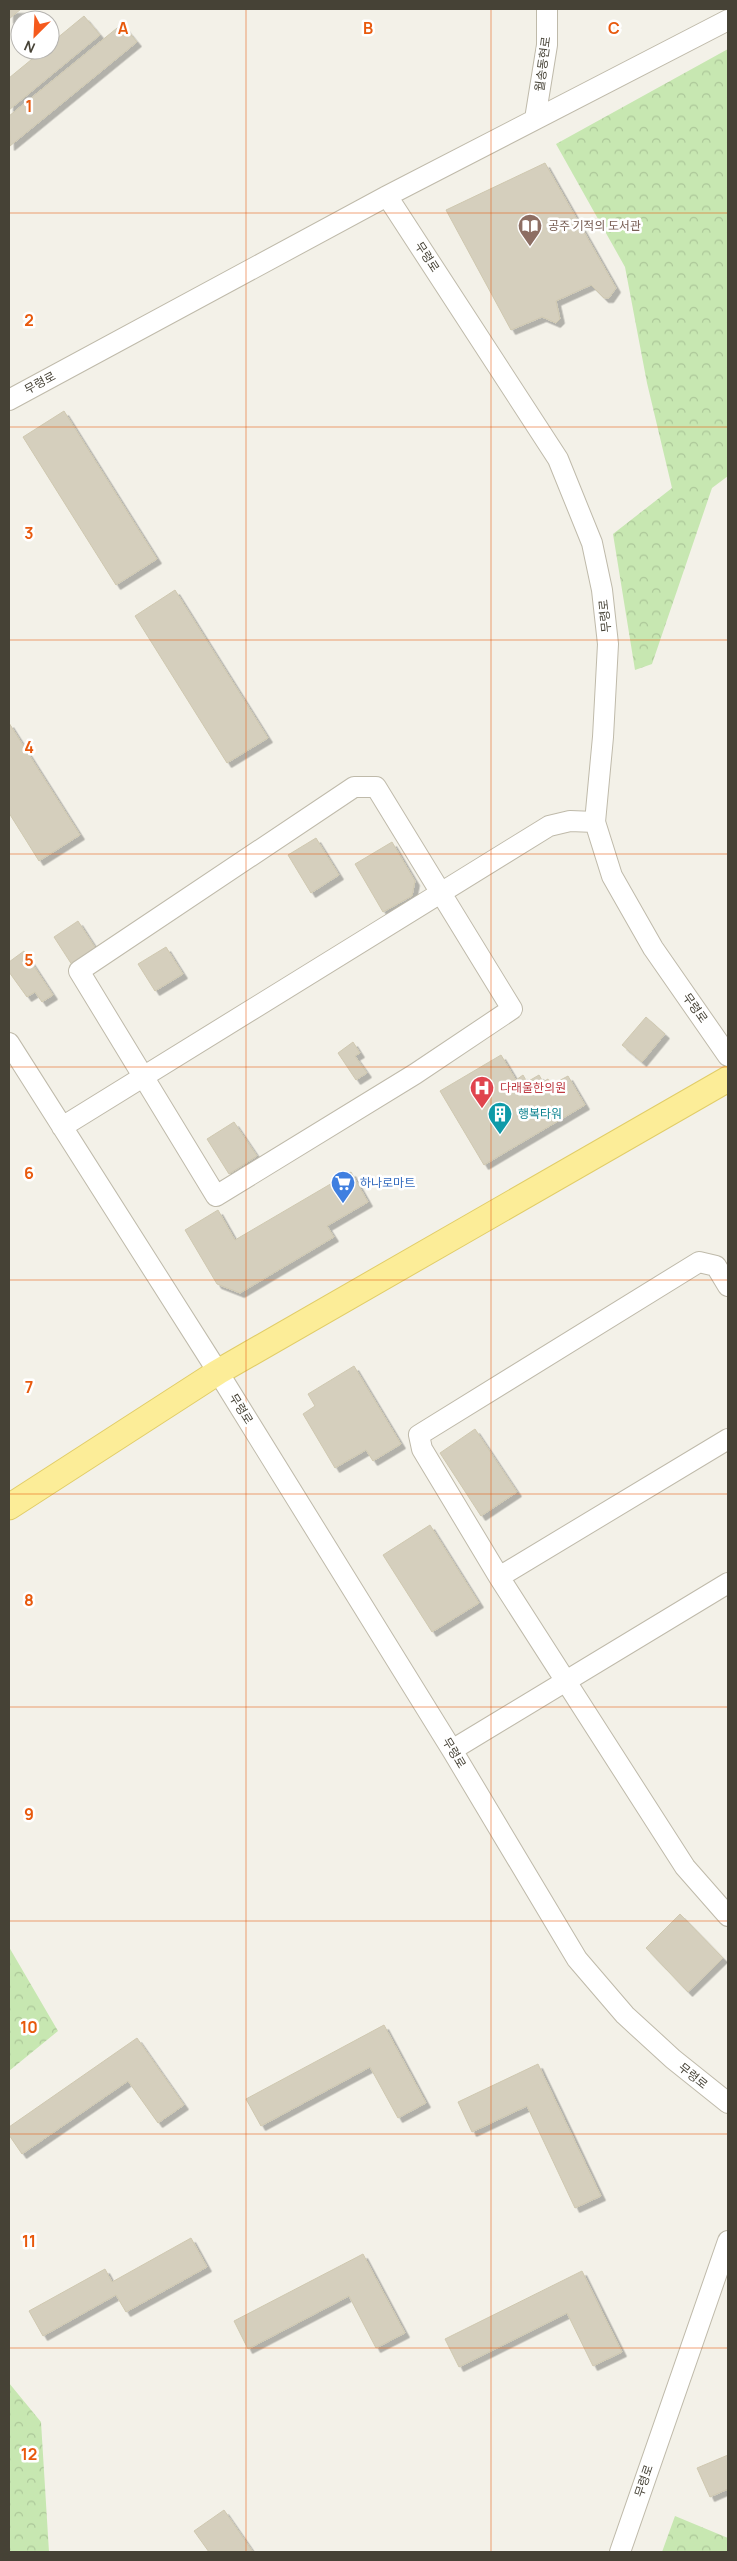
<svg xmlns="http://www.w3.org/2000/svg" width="737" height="2561" font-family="Manrope,'Noto Sans KR',sans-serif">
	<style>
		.forest { fill: url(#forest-crowns) }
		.building { fill: #d5cfbd; stroke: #cfc8b0; filter: url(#shadow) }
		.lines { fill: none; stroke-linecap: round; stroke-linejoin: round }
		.minor-casing { stroke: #bfbaaa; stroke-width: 22 }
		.major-casing { stroke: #e1cd68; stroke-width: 27 }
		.minor { stroke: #fff; stroke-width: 20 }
		.major { stroke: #fced98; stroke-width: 25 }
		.grid { fill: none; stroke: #e8590c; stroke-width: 1; stroke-opacity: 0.55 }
		.labels { text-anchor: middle; stroke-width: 5; stroke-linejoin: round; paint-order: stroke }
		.street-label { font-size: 12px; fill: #464236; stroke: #fff }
		.education-label { font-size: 12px; fill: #785e54; stroke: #fff; text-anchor: start }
		.health-label { font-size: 12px; fill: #be3a42; stroke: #fff; text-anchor: start }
		.culture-label { font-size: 12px; fill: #0d838f; stroke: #fff; text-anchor: start }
		.shop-label { font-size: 12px; fill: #366cbe; stroke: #fff; text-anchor: start }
		.grid-label { font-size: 16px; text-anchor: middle; font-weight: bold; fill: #e8590c; stroke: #fff; stroke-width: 5; stroke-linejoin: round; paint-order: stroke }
	</style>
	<defs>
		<pattern id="forest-crowns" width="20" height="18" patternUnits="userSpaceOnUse" patternTransform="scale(1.25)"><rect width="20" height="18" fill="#c7e7b1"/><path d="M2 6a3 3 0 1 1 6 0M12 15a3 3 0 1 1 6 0" fill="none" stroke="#acc799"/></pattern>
		<filter id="shadow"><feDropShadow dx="4.5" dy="4.5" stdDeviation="0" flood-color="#0004"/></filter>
	</defs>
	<rect width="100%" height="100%" fill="#f3f1e8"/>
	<path class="forest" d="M728,49V476L712,488L652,664L635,670L613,534L672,488L647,383L625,267L556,144Z
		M9,1947L58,2031L9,2071Z
		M9,2383L41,2422L49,2552H9Z
		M675,2516L728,2538V2552H662Z"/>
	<path class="building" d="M9,9H21L9,19Z
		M84,16L100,35L9,110V78L43,50H50V44Z
		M122,24L137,42L10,146L9,116Z
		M545,163L616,288L609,298H604L591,285L556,301L560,319L556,323L542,317L511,330L446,210Z
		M64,411L157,559L116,585L23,437Z
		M175,590L268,738L227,763L135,616Z
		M9,723L80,835L39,861L9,813Z
		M316,838L339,875L311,893L288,855Z
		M392,842L415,881L412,896L383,912L355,864Z
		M78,921L98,952L74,968L54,937Z
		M166,947L183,974L155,991L138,964Z
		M24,951L53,995L42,1002L35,992L27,997L9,972V962Z
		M646,1017L665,1034L642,1062L622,1045Z
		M353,1042L360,1053L355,1056L367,1073L356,1080L338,1053Z
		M501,1055L516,1080L523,1075L527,1082L539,1075L543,1082L548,1079L551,1085L568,1076L585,1105L484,1165L440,1091Z
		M234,1122L257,1156L229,1174L207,1139Z
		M351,1172L368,1202L327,1226L334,1237L240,1293L217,1284L185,1230L218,1210L235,1240Z
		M354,1366L401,1444L373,1461L366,1450L335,1468L303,1414L315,1406L308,1394Z
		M475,1429L517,1492L481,1516L440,1453Z
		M430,1525L479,1603L432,1632L383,1555Z
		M680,1914L723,1958L688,1992L646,1948Z
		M384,2025L426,2103L398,2118L370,2067L261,2126L246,2099Z
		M137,2038L184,2105L158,2123L128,2081L22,2154L9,2135V2127Z
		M538,2064L601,2196L575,2208L527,2106L472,2132L458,2102Z
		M191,2238L207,2267L126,2312L116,2295L43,2336L29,2311L105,2269L112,2282Z
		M363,2254L405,2333L376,2348L349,2296L248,2349L234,2321Z
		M582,2271L622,2352L593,2366L567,2313L459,2367L445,2339Z
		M728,2455V2489L710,2497L697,2468Z
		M224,2510L253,2552H209L194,2531Z"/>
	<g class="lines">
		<defs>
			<path id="minor" d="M535,119L547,45V9
				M387,196L558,459L592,543L602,590L608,644L603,737L595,822L612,876L653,948L728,1056
				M9,400L387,196L728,20
				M354,787H376L512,1009L415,1074L216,1196L79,971Z
				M9,1043L218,1372L452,1750L577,1959L625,2015L673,2059L728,2103
				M62,1127L549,826L570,821L595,822
				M728,1286L716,1266L699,1262L419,1435L422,1449L499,1577L685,1867L728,1916
				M499,1577L728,1439
				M452,1750L728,1583
				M620,2552L728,2241"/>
			<path id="major" d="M9,1507L218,1372L728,1079"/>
		</defs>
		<use href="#minor" class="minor-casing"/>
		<use href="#major" class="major-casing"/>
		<use href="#minor" class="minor"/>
		<use href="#major" class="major"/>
	</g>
	<path class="grid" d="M246,9V2552M491,9V2552M9,213H728M9,427H728M9,640H728M9,854H728M9,1067H728M9,1280H728M9,1494H728M9,1707H728M9,1921H728M9,2134H728M9,2348H728"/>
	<defs>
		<symbol id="library-pin" viewBox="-11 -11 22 30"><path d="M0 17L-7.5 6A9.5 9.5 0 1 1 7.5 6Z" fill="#8d6e63" stroke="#fff"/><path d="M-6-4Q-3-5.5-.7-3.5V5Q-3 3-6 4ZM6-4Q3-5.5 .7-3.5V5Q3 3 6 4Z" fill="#fff"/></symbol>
		<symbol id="hospital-pin" viewBox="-11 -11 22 30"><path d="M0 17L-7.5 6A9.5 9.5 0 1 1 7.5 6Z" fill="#e0444e" stroke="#fff"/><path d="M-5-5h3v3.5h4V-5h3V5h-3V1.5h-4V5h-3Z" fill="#fff"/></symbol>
		<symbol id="building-pin" viewBox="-11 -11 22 30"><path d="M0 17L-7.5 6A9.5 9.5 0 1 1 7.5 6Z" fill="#0f9aa8" stroke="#fff"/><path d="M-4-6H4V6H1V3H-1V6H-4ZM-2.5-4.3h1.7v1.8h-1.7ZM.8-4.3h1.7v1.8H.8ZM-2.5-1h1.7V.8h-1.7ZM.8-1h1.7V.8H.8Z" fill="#fff"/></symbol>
		<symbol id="supermarket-pin" viewBox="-11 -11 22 30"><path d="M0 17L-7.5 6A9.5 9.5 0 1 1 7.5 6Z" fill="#3f7fe0" stroke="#fff"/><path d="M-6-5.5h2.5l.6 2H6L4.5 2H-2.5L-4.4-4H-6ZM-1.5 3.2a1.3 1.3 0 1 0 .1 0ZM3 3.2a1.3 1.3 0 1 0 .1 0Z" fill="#fff"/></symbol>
	</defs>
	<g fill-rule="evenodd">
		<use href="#library-pin" x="516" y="212" width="28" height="38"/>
		<use href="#hospital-pin" x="468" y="1074" width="28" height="38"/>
		<use href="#building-pin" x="486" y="1100" width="28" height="38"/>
		<use href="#supermarket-pin" x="329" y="1169" width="28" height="38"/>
	</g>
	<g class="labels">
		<g class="street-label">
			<text transform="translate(543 64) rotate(-83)" y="4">월송동현로</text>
			<text transform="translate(427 257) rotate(57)" y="4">무령로</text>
			<text transform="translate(40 383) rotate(-28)" y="4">무령로</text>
			<text transform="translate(605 616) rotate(-96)" y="4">무령로</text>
			<text transform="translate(695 1008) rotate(55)" y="4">무령로</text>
			<text transform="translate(241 1409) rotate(58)" y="4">무령로</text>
			<text transform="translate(454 1753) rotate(59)" y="4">무령로</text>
			<text transform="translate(693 2076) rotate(39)" y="4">무령로</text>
			<text transform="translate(644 2481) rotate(-71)" y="4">무령로</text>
		</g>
		<g class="education-label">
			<text x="548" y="230">공주 기적의 도서관</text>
		</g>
		<g class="health-label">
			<text x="500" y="1092">다래울한의원</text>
		</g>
		<g class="culture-label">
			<text x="518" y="1118">행복타워</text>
		</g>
		<g class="shop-label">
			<text x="360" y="1187">하나로마트</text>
		</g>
	</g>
	<g class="grid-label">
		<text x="123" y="34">A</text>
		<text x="368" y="34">B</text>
		<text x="614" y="34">C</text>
		<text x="29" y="112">1</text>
		<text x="29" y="326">2</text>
		<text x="29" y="539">3</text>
		<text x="29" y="753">4</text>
		<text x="29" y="966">5</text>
		<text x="29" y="1179">6</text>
		<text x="29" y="1393">7</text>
		<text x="29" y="1606">8</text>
		<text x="29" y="1820">9</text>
		<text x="29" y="2033">10</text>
		<text x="29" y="2247">11</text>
		<text x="29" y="2460">12</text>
	</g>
	<rect width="737" height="2561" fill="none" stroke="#464236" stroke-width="20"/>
	<g transform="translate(35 35) rotate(204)"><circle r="24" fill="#ffffff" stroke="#b5b3af"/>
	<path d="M0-4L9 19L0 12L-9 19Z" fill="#f55a1d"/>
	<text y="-8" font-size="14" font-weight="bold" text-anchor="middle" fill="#464236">N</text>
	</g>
</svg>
